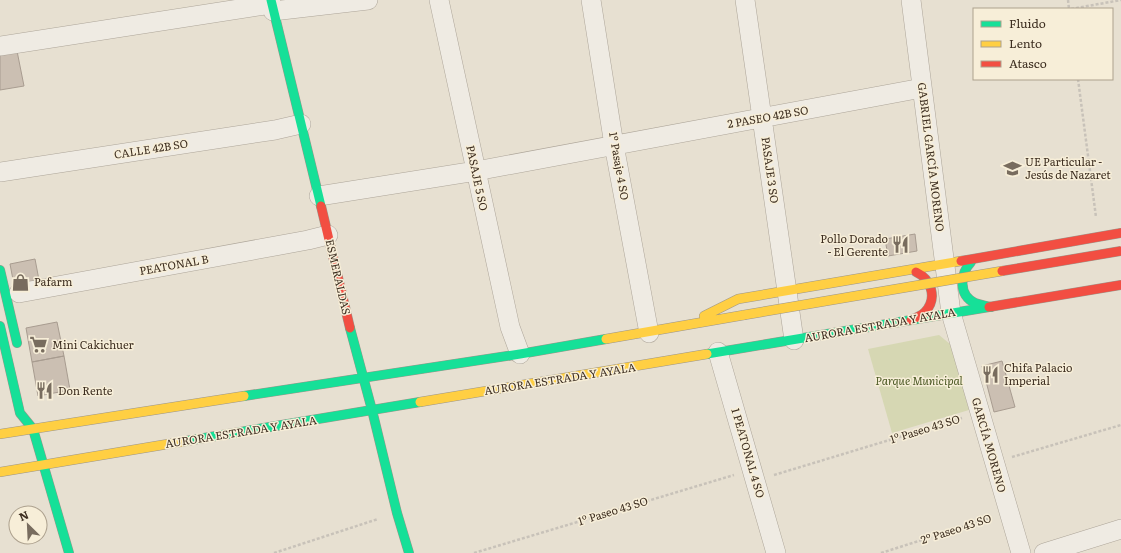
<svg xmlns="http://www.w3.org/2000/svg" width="1121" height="553" font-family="Literata,serif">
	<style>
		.green { fill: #d6d7b3 }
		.building { fill: #cbbfb2; stroke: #a89c90 }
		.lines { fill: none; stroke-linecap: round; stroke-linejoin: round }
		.street-casing { stroke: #ada599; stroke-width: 20 }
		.fast-casing { stroke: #9c958a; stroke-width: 10 }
		.slow-casing { stroke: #9c958a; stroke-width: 10 }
		.jam-casing { stroke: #9c958a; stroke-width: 10 }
		.path { stroke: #c8c2b9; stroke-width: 2.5; stroke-dasharray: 3 2; stroke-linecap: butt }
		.street { stroke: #efebe3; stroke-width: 19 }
		.fast { stroke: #16e098; stroke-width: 9 }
		.slow { stroke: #ffcf43; stroke-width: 9 }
		.jam { stroke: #f24e42; stroke-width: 9 }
		.slow-bridge-casing { stroke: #9c958a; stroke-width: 10; stroke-linecap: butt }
		.jam-bridge-casing { stroke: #9c958a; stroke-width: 10; stroke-linecap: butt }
		.slow-bridge { stroke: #ffcf43; stroke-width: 9 }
		.jam-bridge { stroke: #f24e42; stroke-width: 9 }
		.labels { text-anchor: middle; stroke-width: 3; stroke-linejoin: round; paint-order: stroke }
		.street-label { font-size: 11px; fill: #3d2e20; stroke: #f7eed8 }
		.poi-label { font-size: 11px; fill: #3d2e20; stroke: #f7eed8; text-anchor: start }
		.park-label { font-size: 11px; font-style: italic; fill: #4d5a26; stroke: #f7eed8 }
	</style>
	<rect width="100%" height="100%" fill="#e7e0d1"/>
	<path class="green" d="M939,335L950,344L954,351L969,410L892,433L868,349Z"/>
	<path class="building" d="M17,51L24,86L0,90V54Z
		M915,234L917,251L888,256L885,239Z
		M35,259L39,280L14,285L10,264Z
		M57,322L64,356L32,362L26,328Z
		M64,356L70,390L38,396L32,362Z
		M1002,361L1015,407L994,412L982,366Z"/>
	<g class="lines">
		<defs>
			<path id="street" d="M439,0L510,327L520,354
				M591,0L614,145L649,333
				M745,0L794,340
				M911,0L951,313L1021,553
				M273,11L368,0
				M0,46L271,4
				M0,172L275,130L301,124
				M319,196L476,171L922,88
				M19,293L308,240L328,235
				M718,352L776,553
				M1044,553L1121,529"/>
			<path id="fast" d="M271,0L321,206
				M971,262C960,274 958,295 975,303C980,305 986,306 991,307
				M0,270L17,343
				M0,326L20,413L33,429L69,553
				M350,328L372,410L397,513L409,553
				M707,354L989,307
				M244,396L520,354L606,339
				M186,441L420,402"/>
			<path id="slow" d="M704,316L738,299L961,261
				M606,339L744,315
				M420,402L707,354
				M0,434L244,396
				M0,472L186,441"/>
			<path id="jam" d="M321,206L350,328
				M961,261L1121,233
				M989,307L1121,285
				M911,320C916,318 921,316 925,312C938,298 931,279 916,272"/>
		</defs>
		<use href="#street" class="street-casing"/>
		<use href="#fast" class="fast-casing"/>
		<use href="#slow" class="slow-casing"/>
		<use href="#jam" class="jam-casing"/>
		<path class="path" d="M1068,0L1069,9
			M1071,9L1121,0
			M1078,79L1096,217
			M1012,457L1121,425
			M774,475L962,418
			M274,553L378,519
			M474,553L734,475
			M881,553L991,518"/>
		<use href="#street" class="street"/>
		<use href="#fast" class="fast"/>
		<use href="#slow" class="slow"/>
		<use href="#jam" class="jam"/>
		<defs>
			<path id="slow-bridge" d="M744,315L1002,271"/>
			<path id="jam-bridge" d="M1002,271L1121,251"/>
		</defs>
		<use href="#slow-bridge" class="slow-bridge-casing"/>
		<use href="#jam-bridge" class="jam-bridge-casing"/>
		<use href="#slow-bridge" class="slow-bridge"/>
		<use href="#jam-bridge" class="jam-bridge"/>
	</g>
	<defs>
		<symbol id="school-bare" viewBox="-9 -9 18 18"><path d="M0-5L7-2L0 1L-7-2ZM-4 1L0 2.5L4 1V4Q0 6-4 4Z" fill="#786c5e" stroke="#f7eed8" stroke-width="2.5" paint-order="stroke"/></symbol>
		<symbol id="restaurant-bare" viewBox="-9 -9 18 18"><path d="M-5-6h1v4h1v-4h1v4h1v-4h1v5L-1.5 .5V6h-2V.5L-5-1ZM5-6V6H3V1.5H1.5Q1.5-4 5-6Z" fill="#786c5e" stroke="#f7eed8" stroke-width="2.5" paint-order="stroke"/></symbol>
		<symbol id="shop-bare" viewBox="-9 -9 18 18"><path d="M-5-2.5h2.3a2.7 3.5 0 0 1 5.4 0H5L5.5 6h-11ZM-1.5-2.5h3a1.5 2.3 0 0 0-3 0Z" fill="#786c5e" stroke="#f7eed8" stroke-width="2.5" paint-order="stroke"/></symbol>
		<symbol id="supermarket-bare" viewBox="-9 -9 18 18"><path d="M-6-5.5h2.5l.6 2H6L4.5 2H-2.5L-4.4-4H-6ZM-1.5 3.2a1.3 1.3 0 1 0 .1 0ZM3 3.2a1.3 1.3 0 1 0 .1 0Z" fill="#786c5e" stroke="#f7eed8" stroke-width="2.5" paint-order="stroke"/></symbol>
	</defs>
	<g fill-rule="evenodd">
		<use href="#school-bare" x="1000" y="156" width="25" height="25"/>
		<use href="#restaurant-bare" x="888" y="232" width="25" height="25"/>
		<use href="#shop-bare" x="8" y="270" width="25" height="25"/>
		<use href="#supermarket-bare" x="26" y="332" width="25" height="25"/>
		<use href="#restaurant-bare" x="978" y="362" width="25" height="25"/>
		<use href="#restaurant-bare" x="32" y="378" width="25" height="25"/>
	</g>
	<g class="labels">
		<g class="street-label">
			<text transform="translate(768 117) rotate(-10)" y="4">2 PASEO 42B SO</text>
			<text transform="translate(151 149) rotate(-9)" y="4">CALLE 42B SO</text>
			<text transform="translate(931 157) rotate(83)" y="4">GABRIEL GARCÍA MORENO</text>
			<text transform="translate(619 166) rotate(80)" y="4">1º Pasaje 4 SO</text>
			<text transform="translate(770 170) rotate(82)" y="4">PASAJE 3 SO</text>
			<text transform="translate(477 178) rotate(78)" y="4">PASAJE 5 SO</text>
			<text transform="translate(174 265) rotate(-10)" y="4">PEATONAL B</text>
			<text transform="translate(338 277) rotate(77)" y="4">ESMERALDAS</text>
			<text transform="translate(880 325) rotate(-10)" y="4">AURORA ESTRADA Y AYALA</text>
			<text transform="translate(560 379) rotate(-9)" y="4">AURORA ESTRADA Y AYALA</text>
			<text transform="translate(925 429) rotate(-17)" y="4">1º Paseo 43 SO</text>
			<text transform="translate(241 432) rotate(-9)" y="4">AURORA ESTRADA Y AYALA</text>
			<text transform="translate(989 445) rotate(74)" y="4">GARCÍA MORENO</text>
			<text transform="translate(748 453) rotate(74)" y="4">1 PEATONAL 4 SO</text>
			<text transform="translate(613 511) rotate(-17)" y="4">1º Paseo 43 SO</text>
			<text transform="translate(956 529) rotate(-18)" y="4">2º Paseo 43 SO</text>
		</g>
		<g class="poi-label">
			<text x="1025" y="166">UE Particular -<tspan x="1025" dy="13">Jesús de Nazaret</tspan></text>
			<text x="888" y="243" text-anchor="end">Pollo Dorado<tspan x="888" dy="13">- El Gerente</tspan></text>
			<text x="34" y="286">Pafarm</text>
			<text x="52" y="349">Mini Cakichuer</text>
			<text x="1004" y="372">Chifa Palacio<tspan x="1004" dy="13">Imperial</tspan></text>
			<text x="58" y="395">Don Rente</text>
		</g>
		<g class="park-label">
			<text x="919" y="385">Parque Municipal</text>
		</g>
	</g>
	<rect x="973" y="8" width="140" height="72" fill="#f7eed8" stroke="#ada18e"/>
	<rect x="981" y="21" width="20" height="6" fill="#16e098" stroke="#ada18e"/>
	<text x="1009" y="28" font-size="12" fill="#3d2e20">Fluido</text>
	<rect x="981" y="41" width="20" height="6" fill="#ffcf43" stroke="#ada18e"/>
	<text x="1009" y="48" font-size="12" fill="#3d2e20">Lento</text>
	<rect x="981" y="61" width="20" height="6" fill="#f24e42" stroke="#ada18e"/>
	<text x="1009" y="68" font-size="12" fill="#3d2e20">Atasco</text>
	<g transform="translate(28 525) rotate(336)"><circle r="19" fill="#f7eed8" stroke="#ada18e"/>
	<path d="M0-3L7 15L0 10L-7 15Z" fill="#786c5e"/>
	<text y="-6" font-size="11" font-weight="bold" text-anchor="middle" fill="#3d2e20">N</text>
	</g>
</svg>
